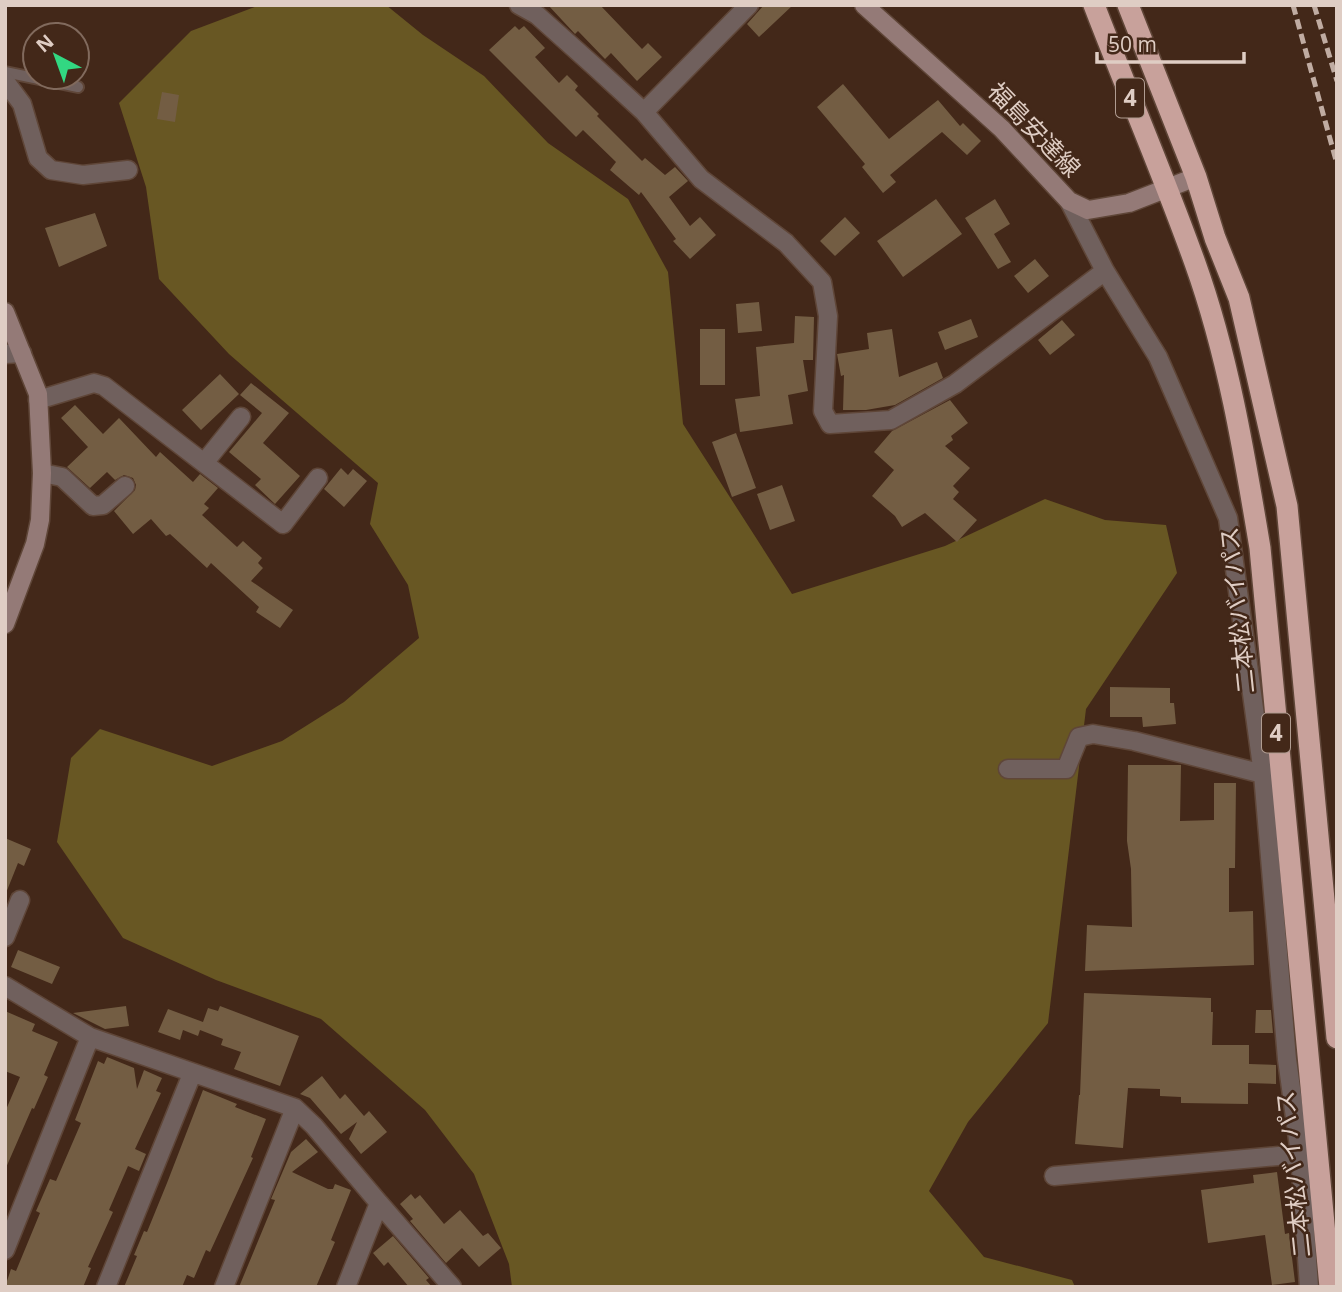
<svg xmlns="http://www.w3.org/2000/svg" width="1342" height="1292" font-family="'Open Sans','Noto Sans JP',sans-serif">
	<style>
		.green { fill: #685723 }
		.building { fill: #735d43 }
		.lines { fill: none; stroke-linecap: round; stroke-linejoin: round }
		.lane-casing { stroke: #5f4638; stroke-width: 14 }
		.street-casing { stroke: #5f4638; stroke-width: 21 }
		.secondary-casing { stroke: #5f4638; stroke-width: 21 }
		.highway-casing { stroke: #5f4638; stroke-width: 24 }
		.lane { stroke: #70605d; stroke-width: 10 }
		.street { stroke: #70605d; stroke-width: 18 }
		.secondary { stroke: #947a77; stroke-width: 18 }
		.highway { stroke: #c8a19b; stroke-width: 21 }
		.rail { stroke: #c0aca2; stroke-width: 5; stroke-dasharray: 10 5; stroke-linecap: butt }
		.labels { text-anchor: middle; stroke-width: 5; stroke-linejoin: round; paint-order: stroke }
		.shield { fill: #432819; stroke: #b09c91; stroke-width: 2 }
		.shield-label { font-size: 23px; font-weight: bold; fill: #dfcdc4 }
		.street-label { font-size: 24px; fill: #dfcdc4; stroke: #432819 }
	</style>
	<rect width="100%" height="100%" fill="#432819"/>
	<path class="green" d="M260,5H386L423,35L484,76L548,143L628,199L668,272L683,424L792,594L945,546L1045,499L1105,520L1166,525L1177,573L1086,709L1048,1023L968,1122L929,1191L984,1257L1072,1280L1075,1287H512L509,1264L474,1174L425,1110L321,1019L216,980L123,938L57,842L71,758L100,729L212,766L282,741L344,702L419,638L408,585L370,524L378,483L229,354L159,279L146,187L119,103L191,31Z"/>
	<path class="building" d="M548,5H600L642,49L648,43L662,57L637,81L611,53L605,59L578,31L575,34Z
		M764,5H793L759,37L747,24Z
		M515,26L519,30L524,26L545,48L535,57L559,83L567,75L578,86L575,90L599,114L597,116L642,161L645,158L665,175L675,167L688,181L669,197L690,226L700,217L716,235L690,259L673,241L676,239L641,192L639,195L610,170L616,162L583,130L576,137L489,50Z
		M843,84L889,139L938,100L960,126L963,123L981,141L967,155L942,132L890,175L896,182L883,193L862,167L865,164L817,107Z
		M162,92L179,95L175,122L157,119Z
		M936,199L962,234L903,277L877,241Z
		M995,199L1010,224L994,234L1011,262L998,269L965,218Z
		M95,213L107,246L59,267L45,228Z
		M845,217L860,233L835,256L820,241Z
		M1035,259L1049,276L1028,293L1014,276Z
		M759,302L762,331L738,333L736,304Z
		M795,316L814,317L813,360H803L808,391L788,395L793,424L740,432L735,399L760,396L756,347L794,343Z
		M971,319L978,337L945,350L938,332Z
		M1062,320L1075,335L1050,355L1038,340Z
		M700,329H725V385H700Z
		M892,329L899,377L937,362L943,378L895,405L866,410H843L844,375L841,376L837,354L869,349L867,333Z
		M220,374L239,394L201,430L182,410Z
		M251,383L289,413L263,443L300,476L275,504L255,485L261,479L229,452L262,413L240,395Z
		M950,400L968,423L951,436L953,440L945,446L970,468L953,486L959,492L953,499L977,520L957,542L925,513L902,527L895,516L872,496L894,470L874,452L892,431Z
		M75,405L103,434L119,418L156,457L160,452L193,482L200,474L218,488L204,504L209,508L202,515L237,547L243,541L262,558L258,563L263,568L251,581L293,610L280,628L256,612L259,607L211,563L207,568L170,534L166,536L151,519L133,534L114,511L135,490L136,485L133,478L124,475L115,480L107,472L90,488L67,467L88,447L61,418Z
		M736,433L756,488L732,497L712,442Z
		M341,468L348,475L353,469L367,481L344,507L324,489Z
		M782,485L795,521L770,530L757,494Z
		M1110,687L1170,688V703H1174L1176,724L1143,727L1142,717H1110Z
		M1128,765H1181L1180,821L1214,820V783H1236L1235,868H1229V912L1253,911L1254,965L1085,971L1087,925L1132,927L1131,869L1127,841Z
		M5,838L31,849L24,866L18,863L6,893Z
		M18,950L60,967L52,984L11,967Z
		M1084,993L1211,998V1012H1213L1212,1045H1249V1064L1276,1065V1084L1248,1083V1104L1181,1103V1097L1160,1096V1089L1128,1088L1123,1148L1075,1144L1079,1095H1080Z
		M126,1006L129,1026L105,1029L73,1013Z
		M220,1006L299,1036L280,1086L234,1069L241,1052L221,1045L223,1039L200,1030L198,1036L183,1030L180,1040L158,1032L168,1009L203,1022L208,1008L218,1011Z
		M1256,1010H1271L1273,1033H1255Z
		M5,1011L35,1024L32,1031L58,1042L44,1075L48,1077L34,1109L32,1108L5,1170V1112L20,1077L5,1071Z
		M107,1057L134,1068L137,1089L144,1070L162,1078L156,1091L161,1093L135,1149L146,1154L139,1171L128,1166L109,1210L113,1212L88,1267L91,1268L83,1287H5L11,1269L16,1271L40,1213L36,1211L50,1179L56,1181L81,1123L75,1120L98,1061L104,1064Z
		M322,1076L340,1099L345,1094L364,1116L369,1111L387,1132L361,1154L349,1139L357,1122L341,1134L310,1098L300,1094Z
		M203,1090L237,1104L235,1107L266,1119L251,1157L253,1158L210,1252L206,1250L194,1278L187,1275L182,1287H124L137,1256L134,1255L144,1231L147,1232L167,1183Z
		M306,1139L318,1152L292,1172L328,1189H333L335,1184L351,1190L331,1240L335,1242L316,1287H239L275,1200L271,1199L291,1152Z
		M1277,1172L1285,1234L1289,1233L1295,1282L1272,1285L1265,1235L1208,1243L1201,1190L1254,1183L1253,1175Z
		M411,1194L415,1199L420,1195L444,1224L460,1210L483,1236L488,1233L501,1248L479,1267L462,1248L446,1263L410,1221L413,1219L400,1204Z
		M393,1236L429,1278L426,1280L432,1287H409L388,1262L384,1266L373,1253Z"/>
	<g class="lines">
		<defs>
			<path id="lane" d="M5,72L78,87"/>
			<path id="street" d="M519,5L537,15L594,66L644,112L701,179L786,243L822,282L828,316L823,411L830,424L891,420L955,384L1105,271
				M5,81L22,104L38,158L51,170L83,175L128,170
				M644,112L749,5
				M1069,201L1105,271L1158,357L1228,518L1263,774L1287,1059L1300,1154L1309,1287
				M5,354L22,353
				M38,400L94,383L104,386L283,524L318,478
				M204,463L241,417
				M42,473L62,477L93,506L103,505L125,486
				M1008,769H1066L1079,737L1093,734L1134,741L1263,774
				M5,937L20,900
				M5,986L90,1037L295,1108L314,1126L379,1203L346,1287
				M1054,1176L1300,1154
				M379,1203L452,1287
				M5,1250L90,1037
				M106,1287L192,1074
				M224,1287L295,1108"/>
			<path id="secondary" d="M864,5L1002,129L1069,201L1088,210L1129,203L1196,177
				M5,312L38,394L42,473L40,520L35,544L5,624"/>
			<path id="highway" d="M1094,5C1127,91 1164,176 1195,263C1228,355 1244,452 1260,548L1330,1287
				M1128,5L1196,177L1215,238L1239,298L1287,506L1337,1038"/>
		</defs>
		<use href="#lane" class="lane-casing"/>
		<use href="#street" class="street-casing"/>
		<use href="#secondary" class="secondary-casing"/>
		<use href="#highway" class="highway-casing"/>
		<use href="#lane" class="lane"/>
		<use href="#street" class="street"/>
		<use href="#secondary" class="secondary"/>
		<use href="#highway" class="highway"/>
		<path class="rail" d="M1293,5L1337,164
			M1314,5L1337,81"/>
	</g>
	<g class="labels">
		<g class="shield">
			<rect x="1116" y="78.5" width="28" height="39" rx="5"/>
			<rect x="1262" y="713.5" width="28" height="39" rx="5"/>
		</g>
		<g class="shield-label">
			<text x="1130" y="106">4</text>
			<text x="1276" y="741">4</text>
		</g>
		<g class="street-label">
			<text transform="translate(1034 130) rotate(46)" y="8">福島安達線</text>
			<text transform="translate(1238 610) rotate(-96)" y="8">二本松バイパス</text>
			<text transform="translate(1294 1174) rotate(-96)" y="8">二本松バイパス</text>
		</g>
	</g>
	<rect width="1342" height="1292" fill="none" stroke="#dfcdc4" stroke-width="14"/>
	<g transform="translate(56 56) rotate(319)"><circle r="33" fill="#432819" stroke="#816a5d" stroke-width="2"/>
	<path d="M0-5L12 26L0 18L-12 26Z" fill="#32d882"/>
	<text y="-10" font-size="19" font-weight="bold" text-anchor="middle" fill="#dfcdc4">N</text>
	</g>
	<path d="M1097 52v10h147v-10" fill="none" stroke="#dfcdc4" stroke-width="3.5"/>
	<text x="1108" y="52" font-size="21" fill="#dfcdc4" stroke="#432819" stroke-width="5" paint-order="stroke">50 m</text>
</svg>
